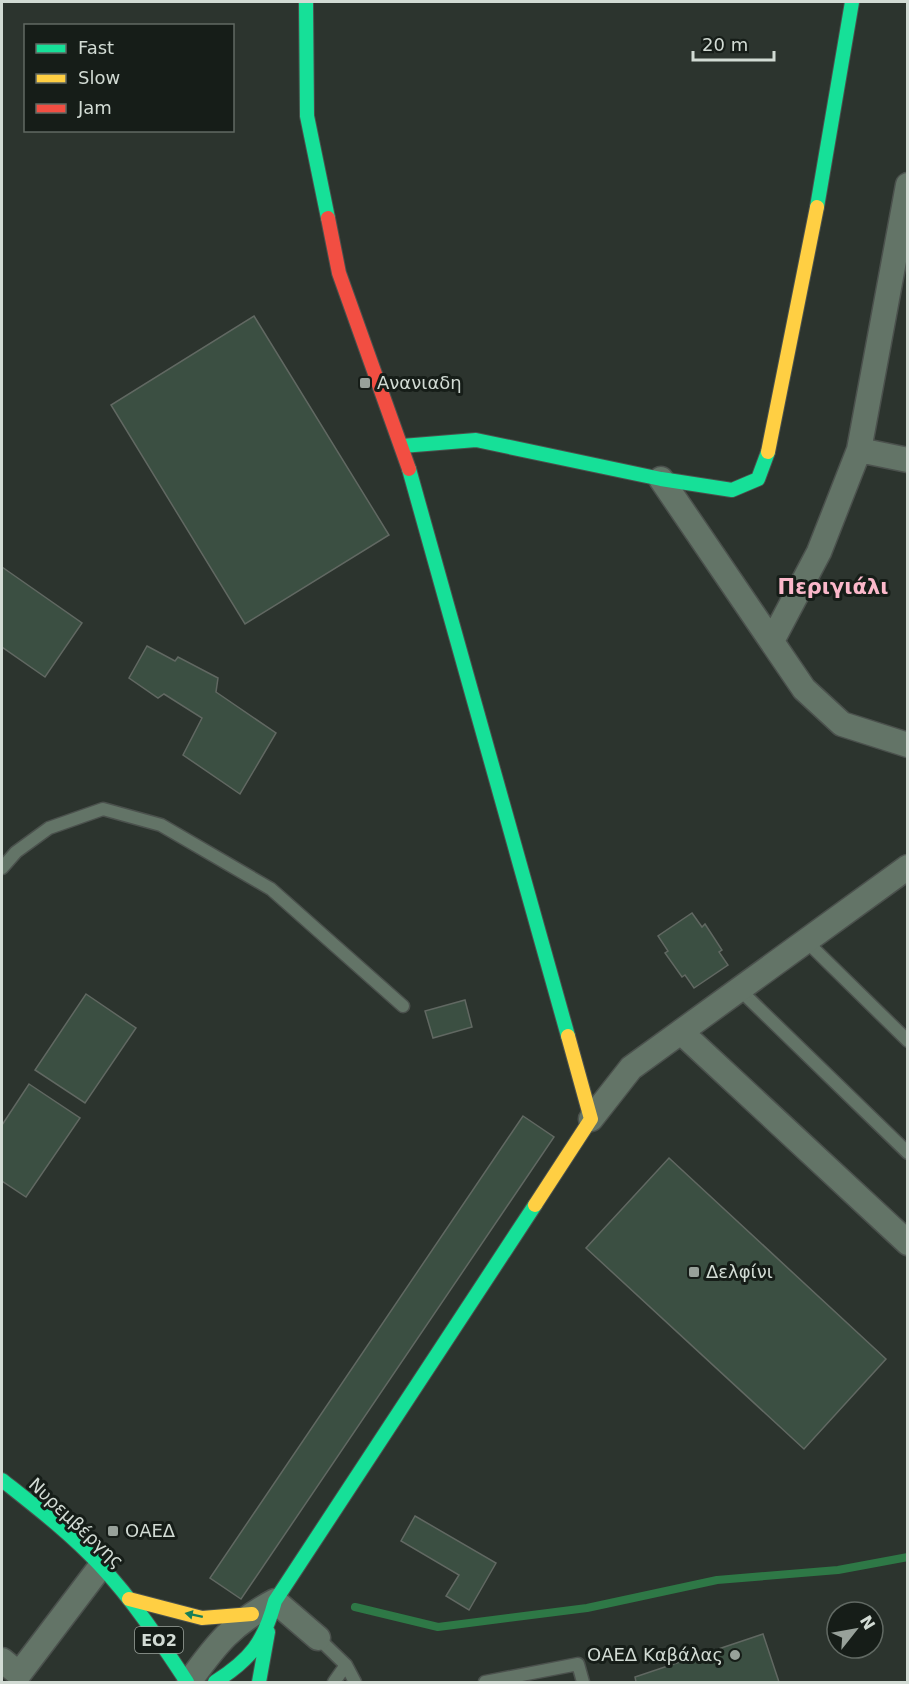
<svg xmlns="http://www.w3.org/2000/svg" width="909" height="1684" font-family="'DejaVu Sans',sans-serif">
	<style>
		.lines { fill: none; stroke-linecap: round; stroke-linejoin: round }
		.stream { stroke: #2e7846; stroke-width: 8 }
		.building { fill: #3b4f42; stroke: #616862; stroke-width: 1.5 }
		.lane-casing { stroke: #4b514d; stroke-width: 15 }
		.street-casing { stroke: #4b514d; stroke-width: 27 }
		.fast-casing { stroke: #4b514d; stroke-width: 16 }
		.slow-casing { stroke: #4b514d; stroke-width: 16 }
		.jam-casing { stroke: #4b514d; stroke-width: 16 }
		.lane { stroke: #637467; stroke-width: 12 }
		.street { stroke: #637467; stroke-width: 24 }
		.fast { stroke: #16e098; stroke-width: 14 }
		.slow { stroke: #ffcf43; stroke-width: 14 }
		.jam { stroke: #f24e42; stroke-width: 14 }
		.oneway { fill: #167e58 }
		.poi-dot { fill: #98a19a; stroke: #161d18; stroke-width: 2 }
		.labels { text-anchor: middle; stroke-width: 6; stroke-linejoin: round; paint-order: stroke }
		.shield { fill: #161d18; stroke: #9aa29c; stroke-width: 1.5 }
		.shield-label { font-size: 16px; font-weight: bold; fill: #d2dbd4 }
		.poi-label { font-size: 18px; fill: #d2dbd4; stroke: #161d18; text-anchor: start }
		.street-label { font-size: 18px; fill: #d2dbd4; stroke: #161d18 }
		.quarter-label { font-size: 21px; font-weight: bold; fill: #fbb8ca; stroke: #161d18 }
	</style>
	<rect width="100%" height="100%" fill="#2c342e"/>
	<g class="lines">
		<path class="stream" d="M355,1607L438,1627L587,1608L717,1580L838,1570L908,1557"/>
	</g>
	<path class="building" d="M254,316L389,535L245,624L111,405Z
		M2,567L82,623L45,677L2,647Z
		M147,646L175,661L178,657L218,678L216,692L276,733L240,794L183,755L202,718L164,694L158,698L129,678Z
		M692,913L702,927L705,924L722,950L719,952L728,965L694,988L685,975L682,977L665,953L668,951L658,936Z
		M86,994L136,1028L85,1103L35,1070Z
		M465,1000L472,1027L433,1038L425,1011Z
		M29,1084L80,1118L26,1197L2,1181V1125Z
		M523,1116L554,1137L241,1599L210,1578Z
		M669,1158L886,1359L804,1449L586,1248Z
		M415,1516L496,1563L469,1610L446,1596L459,1575L401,1541Z
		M763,1634L779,1682H636L635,1677Z"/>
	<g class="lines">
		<defs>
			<path id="lane" d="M2,868L16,852L49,828L103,809L161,825L271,889L403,1006
				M806,941L908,1041
				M740,990L908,1153
				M318,1638L346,1665L355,1682
				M334,1682L346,1665
				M485,1682L578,1664L583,1682"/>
			<path id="street" d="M859,450L908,460
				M661,479L804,689L842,724L908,745
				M772,641L819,552L859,450L908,185
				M681,1032L908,1243
				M591,1119L631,1068L908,867
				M2,1660L19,1674L101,1566
				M189,1682C217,1643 232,1624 275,1601L318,1638"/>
			<path id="fast" d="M306,2L307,116L328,218
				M817,207L852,2
				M402,446L476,440L661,479L732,490L758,479L768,452
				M409,469L568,1036
				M2,1480C36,1507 70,1533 99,1564C133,1600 160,1641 187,1682
				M215,1682C251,1659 264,1642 275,1601L535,1205
				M259,1682L268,1632"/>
			<path id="slow" d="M768,452L817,207
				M535,1205L591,1119L568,1036
				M129,1599L202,1618L252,1614"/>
			<path id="jam" d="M328,218L339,273L409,469"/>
		</defs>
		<use href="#lane" class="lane-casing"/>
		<use href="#street" class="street-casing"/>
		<use href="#fast" class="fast-casing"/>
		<use href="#slow" class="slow-casing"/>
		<use href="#jam" class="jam-casing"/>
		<use href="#lane" class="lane"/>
		<use href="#street" class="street"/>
		<use href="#fast" class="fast"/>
		<use href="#slow" class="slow"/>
		<use href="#jam" class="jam"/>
	</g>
	<defs><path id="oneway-solid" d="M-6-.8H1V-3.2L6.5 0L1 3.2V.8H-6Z" transform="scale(1.5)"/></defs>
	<use class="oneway" href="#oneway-solid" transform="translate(194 1615) rotate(-168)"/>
	<g class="poi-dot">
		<rect x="359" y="377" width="12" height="12" rx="3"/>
		<rect x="688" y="1266" width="12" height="12" rx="3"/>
		<rect x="107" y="1525" width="12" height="12" rx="3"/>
		<circle cx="735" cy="1655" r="6"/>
	</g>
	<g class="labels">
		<rect class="shield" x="135" y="1627" width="48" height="26" rx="4.5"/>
		<g class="shield-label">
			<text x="159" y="1646">ΕΟ2</text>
		</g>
		<g class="poi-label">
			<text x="377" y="389">Ανανιαδη</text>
			<text x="706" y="1278">Δελφίνι</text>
			<text x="125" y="1537">ΟΑΕΔ</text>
			<text x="723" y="1661" text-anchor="end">ΟΑΕΔ Καβάλας</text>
		</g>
		<g class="street-label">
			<text transform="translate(76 1523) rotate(43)" y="6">Νυρεμβέργης</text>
		</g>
		<g class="quarter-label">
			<text x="833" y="594">Περιγιάλι</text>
		</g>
	</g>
	<rect width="909" height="1684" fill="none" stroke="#d2dbd4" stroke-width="6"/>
	<rect x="24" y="24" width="210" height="108" fill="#161d18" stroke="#616963" stroke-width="1.5"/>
	<rect x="36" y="44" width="30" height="9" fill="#16e098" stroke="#616963" stroke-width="1.5"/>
	<text x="78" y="54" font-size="18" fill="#d2dbd4">Fast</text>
	<rect x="36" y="74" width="30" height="9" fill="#ffcf43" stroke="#616963" stroke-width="1.5"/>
	<text x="78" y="84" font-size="18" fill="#d2dbd4">Slow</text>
	<rect x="36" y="104" width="30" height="9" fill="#f24e42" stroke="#616963" stroke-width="1.5"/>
	<text x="78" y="114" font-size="18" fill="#d2dbd4">Jam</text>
	<g transform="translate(855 1630) rotate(59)"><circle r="28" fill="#161d18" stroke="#616963" stroke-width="1.5"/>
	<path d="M0-4.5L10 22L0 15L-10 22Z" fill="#98a19a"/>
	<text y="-9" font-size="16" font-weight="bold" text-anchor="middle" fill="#d2dbd4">N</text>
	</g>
	<path d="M693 51v9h81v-9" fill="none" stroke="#d2dbd4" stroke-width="3"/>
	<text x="702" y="51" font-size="18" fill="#d2dbd4" stroke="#161d18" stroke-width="4.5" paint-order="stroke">20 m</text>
</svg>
